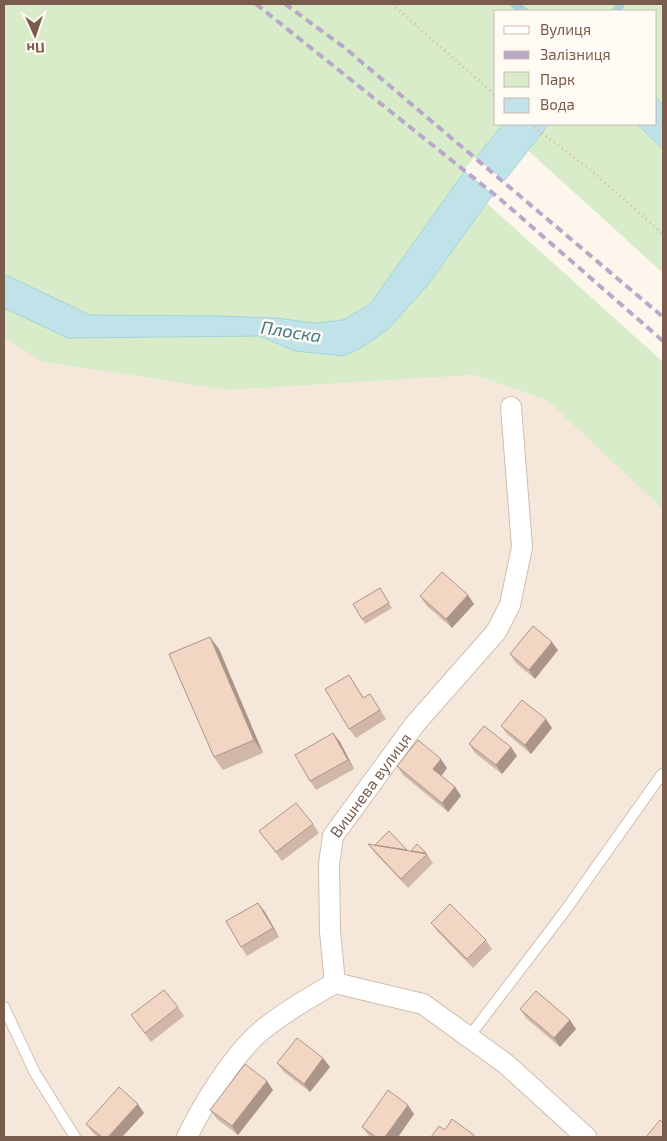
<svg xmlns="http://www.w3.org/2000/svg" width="667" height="1141" font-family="'Exo 2',sans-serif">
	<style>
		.residential { fill: #f5e8da }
		.green { fill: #d8ecc9; fill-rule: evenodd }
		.water { fill: #bfe3e8; stroke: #a5d3da }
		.pier { fill: #fdf6ec }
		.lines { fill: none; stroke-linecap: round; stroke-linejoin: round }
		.stream { stroke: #a5d3da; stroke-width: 8 }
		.lane-casing { stroke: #d1beb0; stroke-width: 12 }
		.street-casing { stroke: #d1beb0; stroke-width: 22 }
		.path { stroke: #d9b8a5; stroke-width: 3; stroke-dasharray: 1 4; stroke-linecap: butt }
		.lane { stroke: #fff; stroke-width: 10 }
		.street { stroke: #fff; stroke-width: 20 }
		.rail { stroke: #b9a8c9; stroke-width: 4; stroke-dasharray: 8 5; stroke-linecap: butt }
		.wall { fill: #d1b7a8 }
		.shaded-wall { fill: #aa9588 }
		.building { fill: #f3d5c3; stroke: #aa9588 }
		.labels { text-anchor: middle; stroke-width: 5; stroke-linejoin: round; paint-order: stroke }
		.street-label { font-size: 16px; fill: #7a5c4d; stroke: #fffaf3 }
		.water-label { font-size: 18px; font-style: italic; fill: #437c86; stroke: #fffaf3 }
	</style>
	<rect width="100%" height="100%" fill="#fdf6ec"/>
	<path class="residential" d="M4,338L43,362L228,390L474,375L547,400L663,505V1137H4Z"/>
	<path class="green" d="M4,4H663V273L501,126L460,179L663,362V509L547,400L474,375L228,390L43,362L4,338ZM496,11H656V124H496Z"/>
	<path class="water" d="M656,97L663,105V149L637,124H656Z
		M503,124H549L486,204L427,286L388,329L364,346L344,356L295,351L260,336L68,338L4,308V274L90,315L218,316L276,318L314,323L343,320L370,304L459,179Z"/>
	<path class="pier" d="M474,157L506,182L495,196L464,170Z"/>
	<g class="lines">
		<path class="stream" d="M514,4L524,11
			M616,11L621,4"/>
		<defs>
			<path id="lane" d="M4,1007L35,1073L75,1137
				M468,1038L562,915L662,774"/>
			<g id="street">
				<path d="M335,983L423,1004L506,1064L586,1137"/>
				<path id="s1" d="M187,1137C203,1104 233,1055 261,1031C284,1012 310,997 335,983L330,932L329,864L333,836L415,724L496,632L510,605L522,547L511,407"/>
			</g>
		</defs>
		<use href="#lane" class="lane-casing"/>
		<use href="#street" class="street-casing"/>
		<path class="path" d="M392,4L496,96
			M530,124L592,171L663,234"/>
		<use href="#lane" class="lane"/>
		<use href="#street" class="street"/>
		<path class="rail" d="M256,4L500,199L663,341
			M285,4L345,48L663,317"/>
	</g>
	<path class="wall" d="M380,588L392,608L365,624L362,619Z
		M420,596L474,604L452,628L426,605Z
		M219,649L263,753L223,770L214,757Z
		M558,650L535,679L516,663L510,654Z
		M349,675L364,698L376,703L386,719L356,738L349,729Z
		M501,726L552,728L531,754L507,734Z
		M333,733L340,742L354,769L316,790L310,781Z
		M469,744L517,756L502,774L475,753Z
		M397,766L447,768L441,776L455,787L461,796L448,812L403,775Z
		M313,824L319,833L282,861L259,831Z
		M368,844L427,854L433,863L408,888L375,853Z
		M265,912L279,937L247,956L241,947Z
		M431,923L486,940L492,949L473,968L438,932Z
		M178,1007L184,1016L151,1042L131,1015Z
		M520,1009L576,1029L560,1047L526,1018Z
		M277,1063L330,1067L310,1092L284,1072Z
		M273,1090L238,1135L217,1119L210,1110Z
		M144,1113L122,1137H98L93,1133L86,1124Z
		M414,1114L398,1137H370L362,1127Z"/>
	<path class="shaded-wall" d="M468,595L474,604L452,628L446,619Z
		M210,637L219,649L263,753L254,740Z
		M552,642L558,650L535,679L529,670Z
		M546,719L552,728L531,754L525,745Z
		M333,733L340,742L354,769L348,760Z
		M511,747L517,756L502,774L496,765Z
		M441,759L447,768L440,778L433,769Z
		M455,787L461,796L448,812L442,803Z
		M258,903L265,912L279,937L273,928Z
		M570,1020L576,1029L560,1047L554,1038Z
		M323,1058L330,1067L310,1092L304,1084Z
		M267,1081L273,1090L238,1135L232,1126Z
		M138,1104L144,1113L122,1137H108Z
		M408,1105L414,1114L398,1137H385Z"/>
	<path class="building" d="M442,572L468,595L446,619L420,596Z
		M380,588L389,603L362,619L353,604Z
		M533,626L552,642L529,670L510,654Z
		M210,637L254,740L214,757L169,654Z
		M349,675L363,698L370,694L380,710L349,729L325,689Z
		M522,700L546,719L525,745L501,726Z
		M484,726L511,747L496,765L469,744Z
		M333,733L348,760L310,781L295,755Z
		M418,740L441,759L433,769L455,787L442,803L397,766Z
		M296,803L313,824L276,852L259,831Z
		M389,831L407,850L375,845Z
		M368,844L427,854L401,879Z
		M417,844L426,853L411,851Z
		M258,903L273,928L241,947L226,921Z
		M450,904L486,940L467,959L431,923Z
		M164,990L178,1007L145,1033L131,1015Z
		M536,991L570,1020L554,1038L520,1009Z
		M297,1038L323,1058L304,1084L277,1063Z
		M245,1064L267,1081L232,1126L210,1110Z
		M119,1087L138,1104L108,1137H102L86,1124Z
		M388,1090L408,1105L385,1137H376L362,1127Z
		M452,1119L474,1135L473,1137H431L439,1126L445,1130Z
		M660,1120L663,1123V1137H646Z"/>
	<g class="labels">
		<g class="street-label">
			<text dy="6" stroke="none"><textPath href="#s1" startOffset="429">Вишнева вулиця</textPath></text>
		</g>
		<g class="water-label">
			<text transform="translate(291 332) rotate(9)" y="6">Плоска</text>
		</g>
	</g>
	<rect width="667" height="1141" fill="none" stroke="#7a5c4d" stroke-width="10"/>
	<rect x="494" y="10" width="162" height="115" fill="#fffaf3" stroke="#cabbb1"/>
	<rect x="504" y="26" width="25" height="8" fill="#ffffff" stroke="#cabbb1"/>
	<text x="540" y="35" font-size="15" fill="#7a5c4d">Вулиця</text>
	<rect x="504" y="51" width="25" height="8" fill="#b9a8c9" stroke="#cabbb1"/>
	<text x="540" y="60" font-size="15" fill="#7a5c4d">Залізниця</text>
	<rect x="504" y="72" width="25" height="15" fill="#d8ecc9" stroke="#cabbb1"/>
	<text x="540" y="85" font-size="15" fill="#7a5c4d">Парк</text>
	<rect x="504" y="98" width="25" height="15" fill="#bfe3e8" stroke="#cabbb1"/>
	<text x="540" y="110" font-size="15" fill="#7a5c4d">Вода</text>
	<g transform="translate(35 35) rotate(177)" stroke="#fffaf3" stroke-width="4" paint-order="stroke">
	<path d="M0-4L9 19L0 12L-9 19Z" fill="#7a5c4d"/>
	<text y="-8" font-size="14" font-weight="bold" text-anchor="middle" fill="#7a5c4d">Пн</text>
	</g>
</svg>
